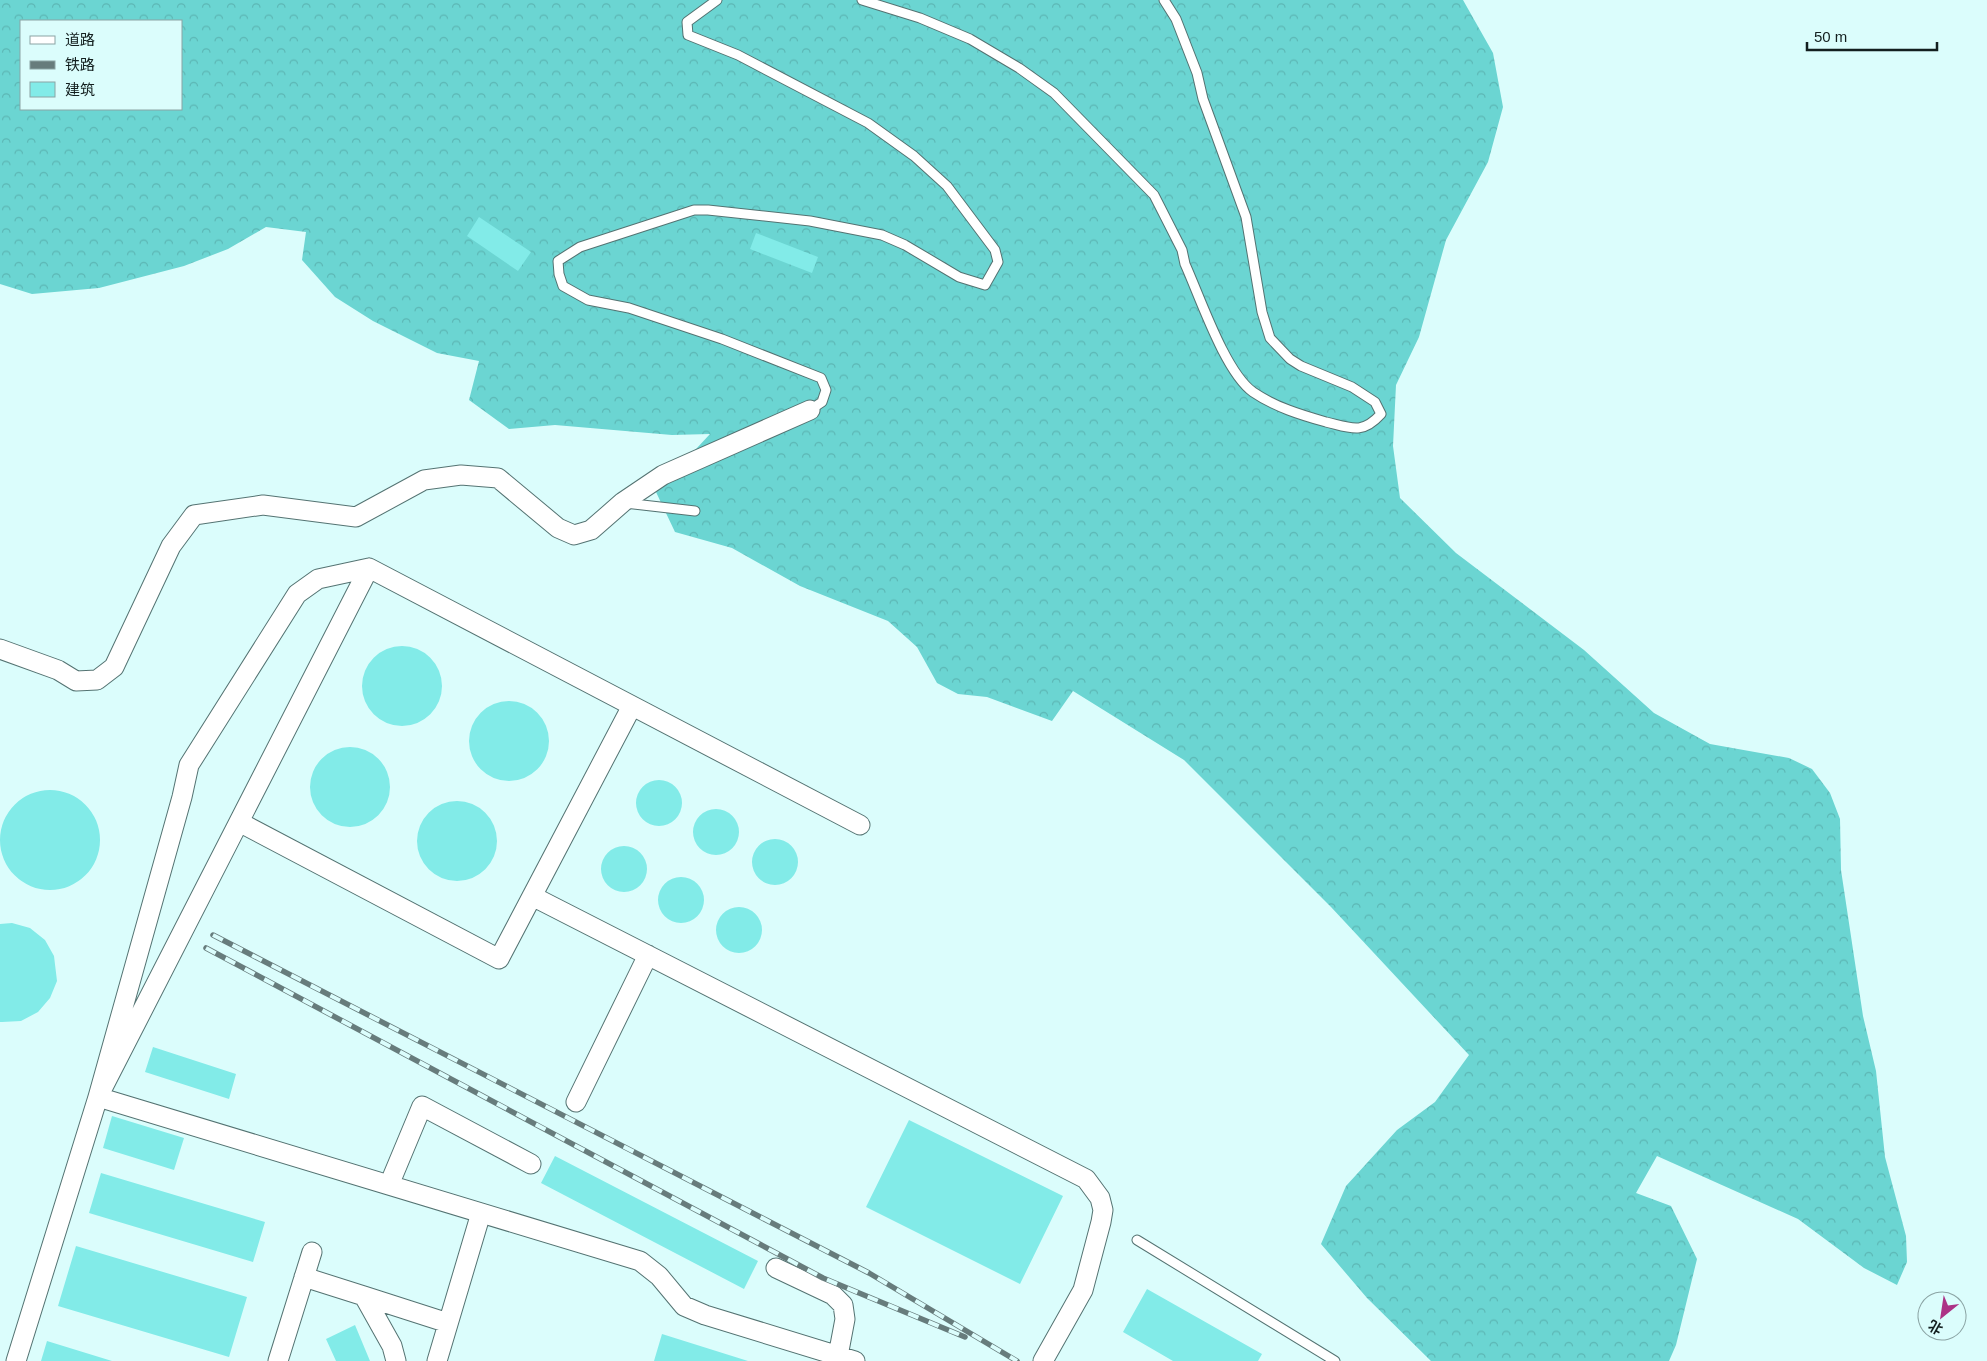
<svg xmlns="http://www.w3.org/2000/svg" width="1987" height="1361" font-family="Helvetica,'Noto Sans SC',sans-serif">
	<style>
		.forest { fill: url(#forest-crowns); fill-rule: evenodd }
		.building { fill: #82ebe8 }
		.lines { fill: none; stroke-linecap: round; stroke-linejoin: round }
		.lane-casing { stroke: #547372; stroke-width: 11 }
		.street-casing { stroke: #547372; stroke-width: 21 }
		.lane { stroke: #fff; stroke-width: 9 }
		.street { stroke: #fff; stroke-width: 19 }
		.rail-casing { stroke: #677c7c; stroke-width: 5.5 }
		.rail { stroke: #dbfdfc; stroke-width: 4; stroke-dasharray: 11; stroke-linecap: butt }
	</style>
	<defs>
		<pattern id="forest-crowns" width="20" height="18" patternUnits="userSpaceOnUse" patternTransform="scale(1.25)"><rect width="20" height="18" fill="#6bd5d2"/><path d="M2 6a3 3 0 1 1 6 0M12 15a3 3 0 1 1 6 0" fill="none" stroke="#5cb6b4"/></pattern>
	</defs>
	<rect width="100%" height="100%" fill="#dbfdfc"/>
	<path class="forest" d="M0,0H1463L1493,53L1503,107L1488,162L1446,240L1419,337L1396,385L1393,446L1400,498L1456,553L1584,650L1654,713L1710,744L1789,758L1812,769L1830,793L1840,819L1841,870L1863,1016L1876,1071L1885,1157L1906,1236L1907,1262L1897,1285L1864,1268L1798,1219L1657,1156L1636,1193L1671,1206L1697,1259L1676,1345L1669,1361H1431L1367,1298L1321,1244L1346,1186L1397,1130L1435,1102L1469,1055L1331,907L1184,760L1073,691L1052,721L987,697L958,694L937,683L917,647L888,621L800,586L732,548L675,532L656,492L710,434L672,435L555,425L509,429L469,400L479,361L437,353L373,321L335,297L302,260L306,232L266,227L228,249L184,266L99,288L32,294L0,284ZM21,21H181V109H21Z"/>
	<path class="building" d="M479,217L531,252L518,271L467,236Z
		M756,233L818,257L812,273L750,249Z
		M362 686a40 40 0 1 1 80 0a40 40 0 1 1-80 0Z
		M469 741a40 40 0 1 1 80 0a40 40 0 1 1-80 0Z
		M310 787a40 40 0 1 1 80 0a40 40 0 1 1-80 0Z
		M636 803a23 23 0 1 1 46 0a23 23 0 1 1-46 0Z
		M0 840a50 50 0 1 1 100 0a50 50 0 1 1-100 0Z
		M417 841a40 40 0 1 1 80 0a40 40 0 1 1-80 0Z
		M693 832a23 23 0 1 1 46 0a23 23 0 1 1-46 0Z
		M752 862a23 23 0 1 1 46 0a23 23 0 1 1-46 0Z
		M601 869a23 23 0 1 1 46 0a23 23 0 1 1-46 0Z
		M658 900a23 23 0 1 1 46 0a23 23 0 1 1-46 0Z
		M716 930a23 23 0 1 1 46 0a23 23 0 1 1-46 0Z
		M12,923L30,928L45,940L54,956L57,981L50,998L38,1012L21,1021L2,1022H0V924Z
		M153,1047L236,1074L229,1099L145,1072Z
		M112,1116L184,1138L174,1170L103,1148Z
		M909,1120L1063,1196L1020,1284L866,1207Z
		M555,1156L758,1261L744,1289L541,1183Z
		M101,1173L265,1222L253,1262L89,1213Z
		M76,1246L247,1297L229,1357L58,1306Z
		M1147,1289L1262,1354L1258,1361H1173L1123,1332Z
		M355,1325L370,1361H336L326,1339Z
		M662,1334L748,1361H654Z
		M47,1341L112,1361H41Z"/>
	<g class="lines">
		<defs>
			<path id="lane" d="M717,0L687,22L688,35L738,55L868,123L914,156L947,186L995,250L998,262L985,285L959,277L905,245L882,235L810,221L708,210H694L580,247L558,261L559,274L563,286L588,300L629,308L722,339L821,378L826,390L822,402L810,410
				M862,0L920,18L970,39L1019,68L1054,93L1154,195L1182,250L1185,264C1200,297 1225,372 1253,392C1275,407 1301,415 1326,422C1351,428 1362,435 1381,414L1375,402L1352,387L1301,366L1290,359L1270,338L1262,312L1246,217L1203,99L1197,73L1176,19L1164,0
				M625,503L695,511
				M1137,1240L1335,1361"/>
			<path id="street" d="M369,568L860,825
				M0,649L58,670L76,681L97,680L114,667L171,546L194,515L263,505L356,517L424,480L461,475L498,478L558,528L574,535L591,530L623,502L663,475L810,410
				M239,822L499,959L632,706
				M532,896L1086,1179L1100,1198L1103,1210L1101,1222L1083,1290L1043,1361
				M98,1097L640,1261L659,1276L684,1306L705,1315L855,1361
				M576,1102L648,955
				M389,1185L422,1106L531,1164
				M776,1268L833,1295L843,1305L845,1319L838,1356
				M304,1277L364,1296L392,1346L396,1361
				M364,1296L448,1323
				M16,1361L98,1097L182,797L189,765L297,594L318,579L369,568L98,1097
				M278,1361L312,1252
				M437,1361L481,1213"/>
		</defs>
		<use href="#lane" class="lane-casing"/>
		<use href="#street" class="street-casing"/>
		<use href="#lane" class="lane"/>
		<use href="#street" class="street"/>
		<defs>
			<path id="rail" d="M213,935L869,1273L1017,1361
				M206,948L823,1278L965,1337"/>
		</defs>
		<use href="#rail" class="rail-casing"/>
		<use href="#rail" class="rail"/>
	</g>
	<rect x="20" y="20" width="162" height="90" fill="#dbfdfc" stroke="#8ba4a4"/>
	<rect x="30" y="36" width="25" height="8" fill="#ffffff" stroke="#8ba4a4"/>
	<text x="65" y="45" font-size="15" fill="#131f1f">道路</text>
	<rect x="30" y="61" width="25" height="8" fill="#677c7c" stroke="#8ba4a4"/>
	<text x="65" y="70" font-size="15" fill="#131f1f">铁路</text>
	<rect x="30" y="82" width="25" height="15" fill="#82ebe8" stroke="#8ba4a4"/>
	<text x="65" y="95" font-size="15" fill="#131f1f">建筑</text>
	<g transform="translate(1942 1316) rotate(210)"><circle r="24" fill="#dbfdfc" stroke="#8ba4a4"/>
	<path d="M0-4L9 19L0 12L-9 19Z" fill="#ac3286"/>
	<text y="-8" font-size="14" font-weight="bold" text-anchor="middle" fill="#131f1f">北</text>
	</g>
	<path d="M1807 42v8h130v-8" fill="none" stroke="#131f1f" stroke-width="2.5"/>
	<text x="1814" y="42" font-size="15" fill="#131f1f" stroke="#dbfdfc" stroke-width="4" paint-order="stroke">50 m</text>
</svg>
